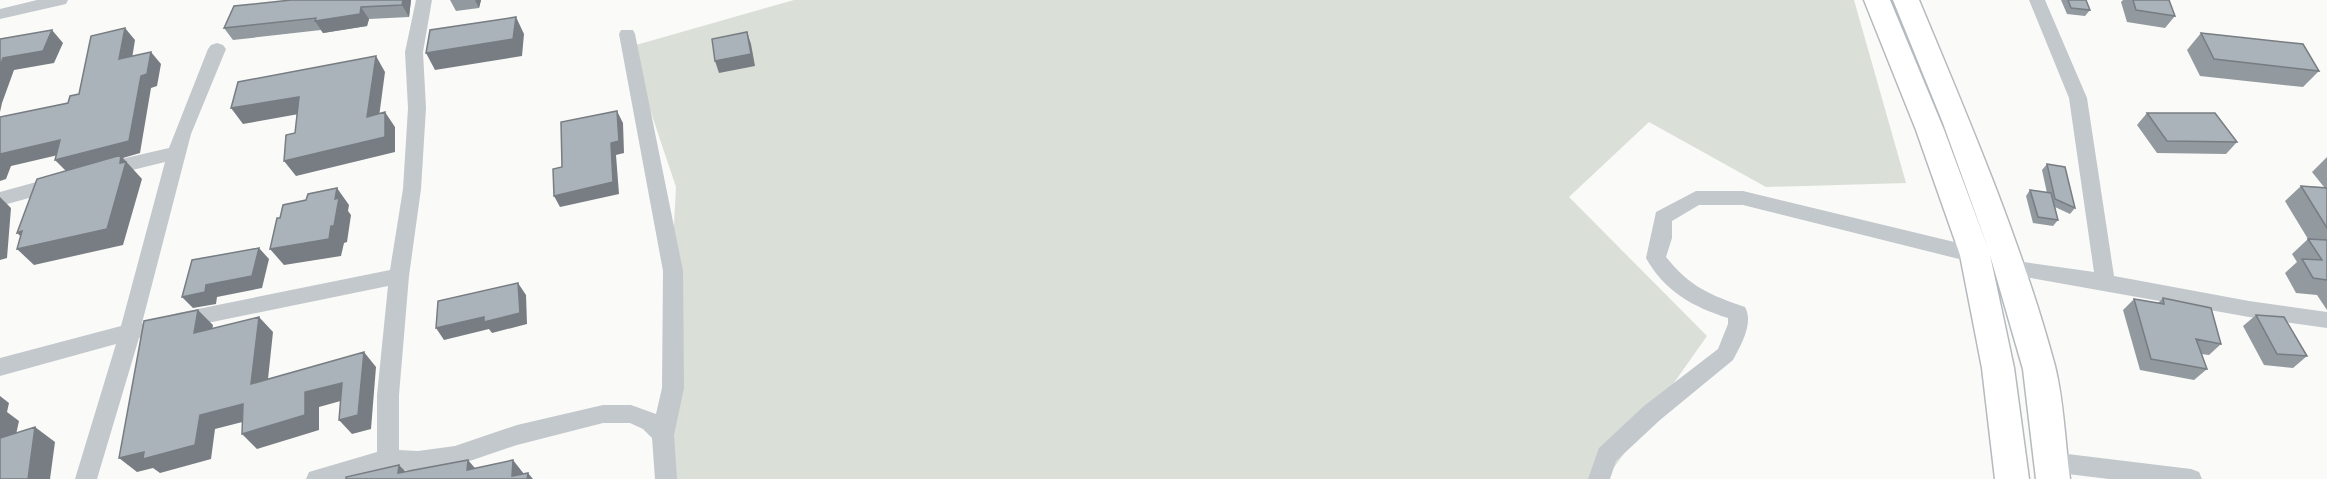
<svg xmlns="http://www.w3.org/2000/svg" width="2327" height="479" font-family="Karla,sans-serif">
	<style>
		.green { fill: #dadfd7 }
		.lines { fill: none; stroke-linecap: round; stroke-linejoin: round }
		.primary-casing { stroke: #b5babe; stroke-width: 3 }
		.street { fill: #c3c8cc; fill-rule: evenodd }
		.primary { fill: #fff; fill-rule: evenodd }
		.wall { fill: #929a9f }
		.shaded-wall { fill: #777d82 }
		.building { fill: #aab3b9; stroke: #777d82; stroke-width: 1.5 }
	</style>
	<rect width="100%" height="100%" fill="#fafaf8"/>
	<path class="green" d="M794,0H1854L1906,183L1766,187L1649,122L1569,197L1707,336L1606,479H667L663,435L676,187L629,47Z"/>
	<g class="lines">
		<defs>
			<path id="primary" d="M1864,0H1890L1944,130L1989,251L1943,123L1893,0H1919C1969,120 2021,240 2055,366C2064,402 2065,442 2070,479H2036L2023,369L1990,255L2014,368L2029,479H1995L1982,368L1960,255L1916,130Z"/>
		</defs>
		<use href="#primary" class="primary-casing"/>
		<path class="street" d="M37,0H68L66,4L0,19V9Z
			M416,0H432L423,52L426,108L421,189L409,276L399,395V450L418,451L455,446L517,425L603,405H631L656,414L662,388L663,271L619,34L621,30H633L635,34L683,271L684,388L674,435L677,479H655L652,438L643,429L630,423H603L517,445L455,466L418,471L388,469L352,479H306L309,472L377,452V395L388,286L178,329L171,327L168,321L171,315L178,313L390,270L403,189L408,108L405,52Z
			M2029,0H2045L2087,98L2114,276L2249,301L2327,312V328L2249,317L2003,273L2000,268L2003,263L2010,260L2094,272L2069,98Z
			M217,43L223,45L226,49L191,134L142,323L148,330L145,336L139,338L97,479H75L116,344L0,376V358L121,326L165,162L104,177L97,175L95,170L97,165L104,163L169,148L208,49L211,45Z
			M58,176L65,178L67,183L65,188L0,206V192Z
			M1696,191H1743L1975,247L1982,250L1985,255L1982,260L1975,263L1743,205H1699L1672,221V238L1666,257C1690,287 1710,295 1745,307C1754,323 1741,345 1733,360L1660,420L1616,461L1610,479H1588L1599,448L1644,406L1718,349L1728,324V318C1693,307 1664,291 1646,258L1656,212Z
			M2051,452L2191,469L2199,472L2202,479H2109L2051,472L2043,469L2040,462L2043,455Z"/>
		<use href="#primary" class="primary"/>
	</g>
	<path class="wall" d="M411,0L409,17L369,19L367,26L323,33L321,30L233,40L224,28L234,6Z
		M450,0H481L479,8L456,11Z
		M2061,0H2086L2090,10L2085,16L2067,14Z
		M2123,0H2169L2175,16L2165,28L2127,22L2121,2Z
		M2201,33L2319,71L2303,87L2200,76L2187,50Z
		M2147,113L2237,142L2226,154L2157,153L2137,125Z
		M2327,157V310L2317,295L2296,293L2285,273L2297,262L2292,254L2308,239L2285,201L2301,186L2324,187L2312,172Z
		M2047,164L2075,208L2070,214L2055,207L2058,220L2053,226L2033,223L2026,196L2030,190L2047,193L2042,170Z
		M2163,298L2221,344L2209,355L2201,354L2207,369L2194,380L2140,370L2123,310L2134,299L2158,303Z
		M2256,315L2307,356L2293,368L2264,365L2243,326Z"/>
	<path class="shaded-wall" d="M403,0H411L409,17L402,5Z
		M475,0H481L479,8Z
		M361,7L369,19L367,26L323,33L315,21Z
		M516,17L524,34L522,56L435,70L426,53Z
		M125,28L135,40L130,71L119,59Z
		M52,30L63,43L54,63L14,70L2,103L0,112V66L3,58Z
		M747,32L751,44L755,66L719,73L715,61Z
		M151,52L161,64L157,86L151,88L140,153L123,158L142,179L123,245L34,265L17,249L31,246L17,233L67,172L55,160Z
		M376,56L385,72L377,132L367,117Z
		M299,97L310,112L243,124L231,108Z
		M617,111L623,123L624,153L616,155L619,194L560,207L554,196L611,143Z
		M385,112L395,127V152L296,176L284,161Z
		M60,140L71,152L11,166L6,179L0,181V154Z
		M337,188L349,205L348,211L351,215L347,242L344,243L341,256L284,265L270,249L335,199Z
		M0,197L11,208L7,258L0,260Z
		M259,248L269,259L262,288L217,297L216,304L193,308L182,297L206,285Z
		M518,283L526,295L527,324L492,333L489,329L444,340L436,328Z
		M198,310L213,325L209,348L194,333Z
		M259,317L273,332L266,398L251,384Z
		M364,352L376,367L371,429L352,434L339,420Z
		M342,383L355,397L319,407V430L257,449L242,434L305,392Z
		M0,396L9,403L7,412L19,421L13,448L0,452Z
		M243,404L258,418L215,429L211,459L160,473L153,468L137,472L119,458L200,415Z
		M35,427L55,442L50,479H28Z
		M468,460L480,474L467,470Z
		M513,460L524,474L512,476Z
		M399,465L412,478L398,473Z
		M528,473L533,479H527Z"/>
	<path class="building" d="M291,0H403L402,5L361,7L360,14L315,21L316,18L224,28L234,6Z
		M2068,0H2086L2090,10L2071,8Z
		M2133,0H2169L2175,16L2136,10Z
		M516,17L513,39L426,53L430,30Z
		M125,28L119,59L151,52L147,74L141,76L129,141L55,160L60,140L0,154V117L68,103L70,96L79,94L91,36Z
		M52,30L43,51L3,58L0,66V39Z
		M747,32L751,54L715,61L712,39Z
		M2201,33L2303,44L2319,71L2214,59Z
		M376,56L367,117L385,112V137L284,161L286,135L295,133L299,97L231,108L238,82Z
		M617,111L619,141L611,143L613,182L554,196L553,169L562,167L561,122Z
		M2147,113H2215L2237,142L2167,141Z
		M121,155L120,163L126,162L107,229L17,249L22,231L17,233L37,179Z
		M2047,164L2065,167L2075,208L2055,199Z
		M2301,186L2327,188V228Z
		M337,188L335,199L339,198L334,226H331L329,239L270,249L277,218H280L283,205L306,200L308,194Z
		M2030,190L2051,193L2058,220L2038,217Z
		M2308,239L2327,240V280L2313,278L2302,259L2322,260Z
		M259,248L252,276L206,285L205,292L182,297L192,260Z
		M518,283L520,313L484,322V317L436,328L438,301Z
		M2163,298L2211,308L2221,344L2196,339L2207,369L2151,359L2134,299L2164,304Z
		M198,310L194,333L259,317L251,384L364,352L358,415L339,420L342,383L305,392V415L242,434L243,404L200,415L195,445L143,459L144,452L119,458L144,321Z
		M2256,315L2284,317L2307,356L2277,354Z
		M35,427L28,479H0V438Z
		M468,460L467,470L513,460L512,476L528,473L527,479H346V477L399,465L398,473Z"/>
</svg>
